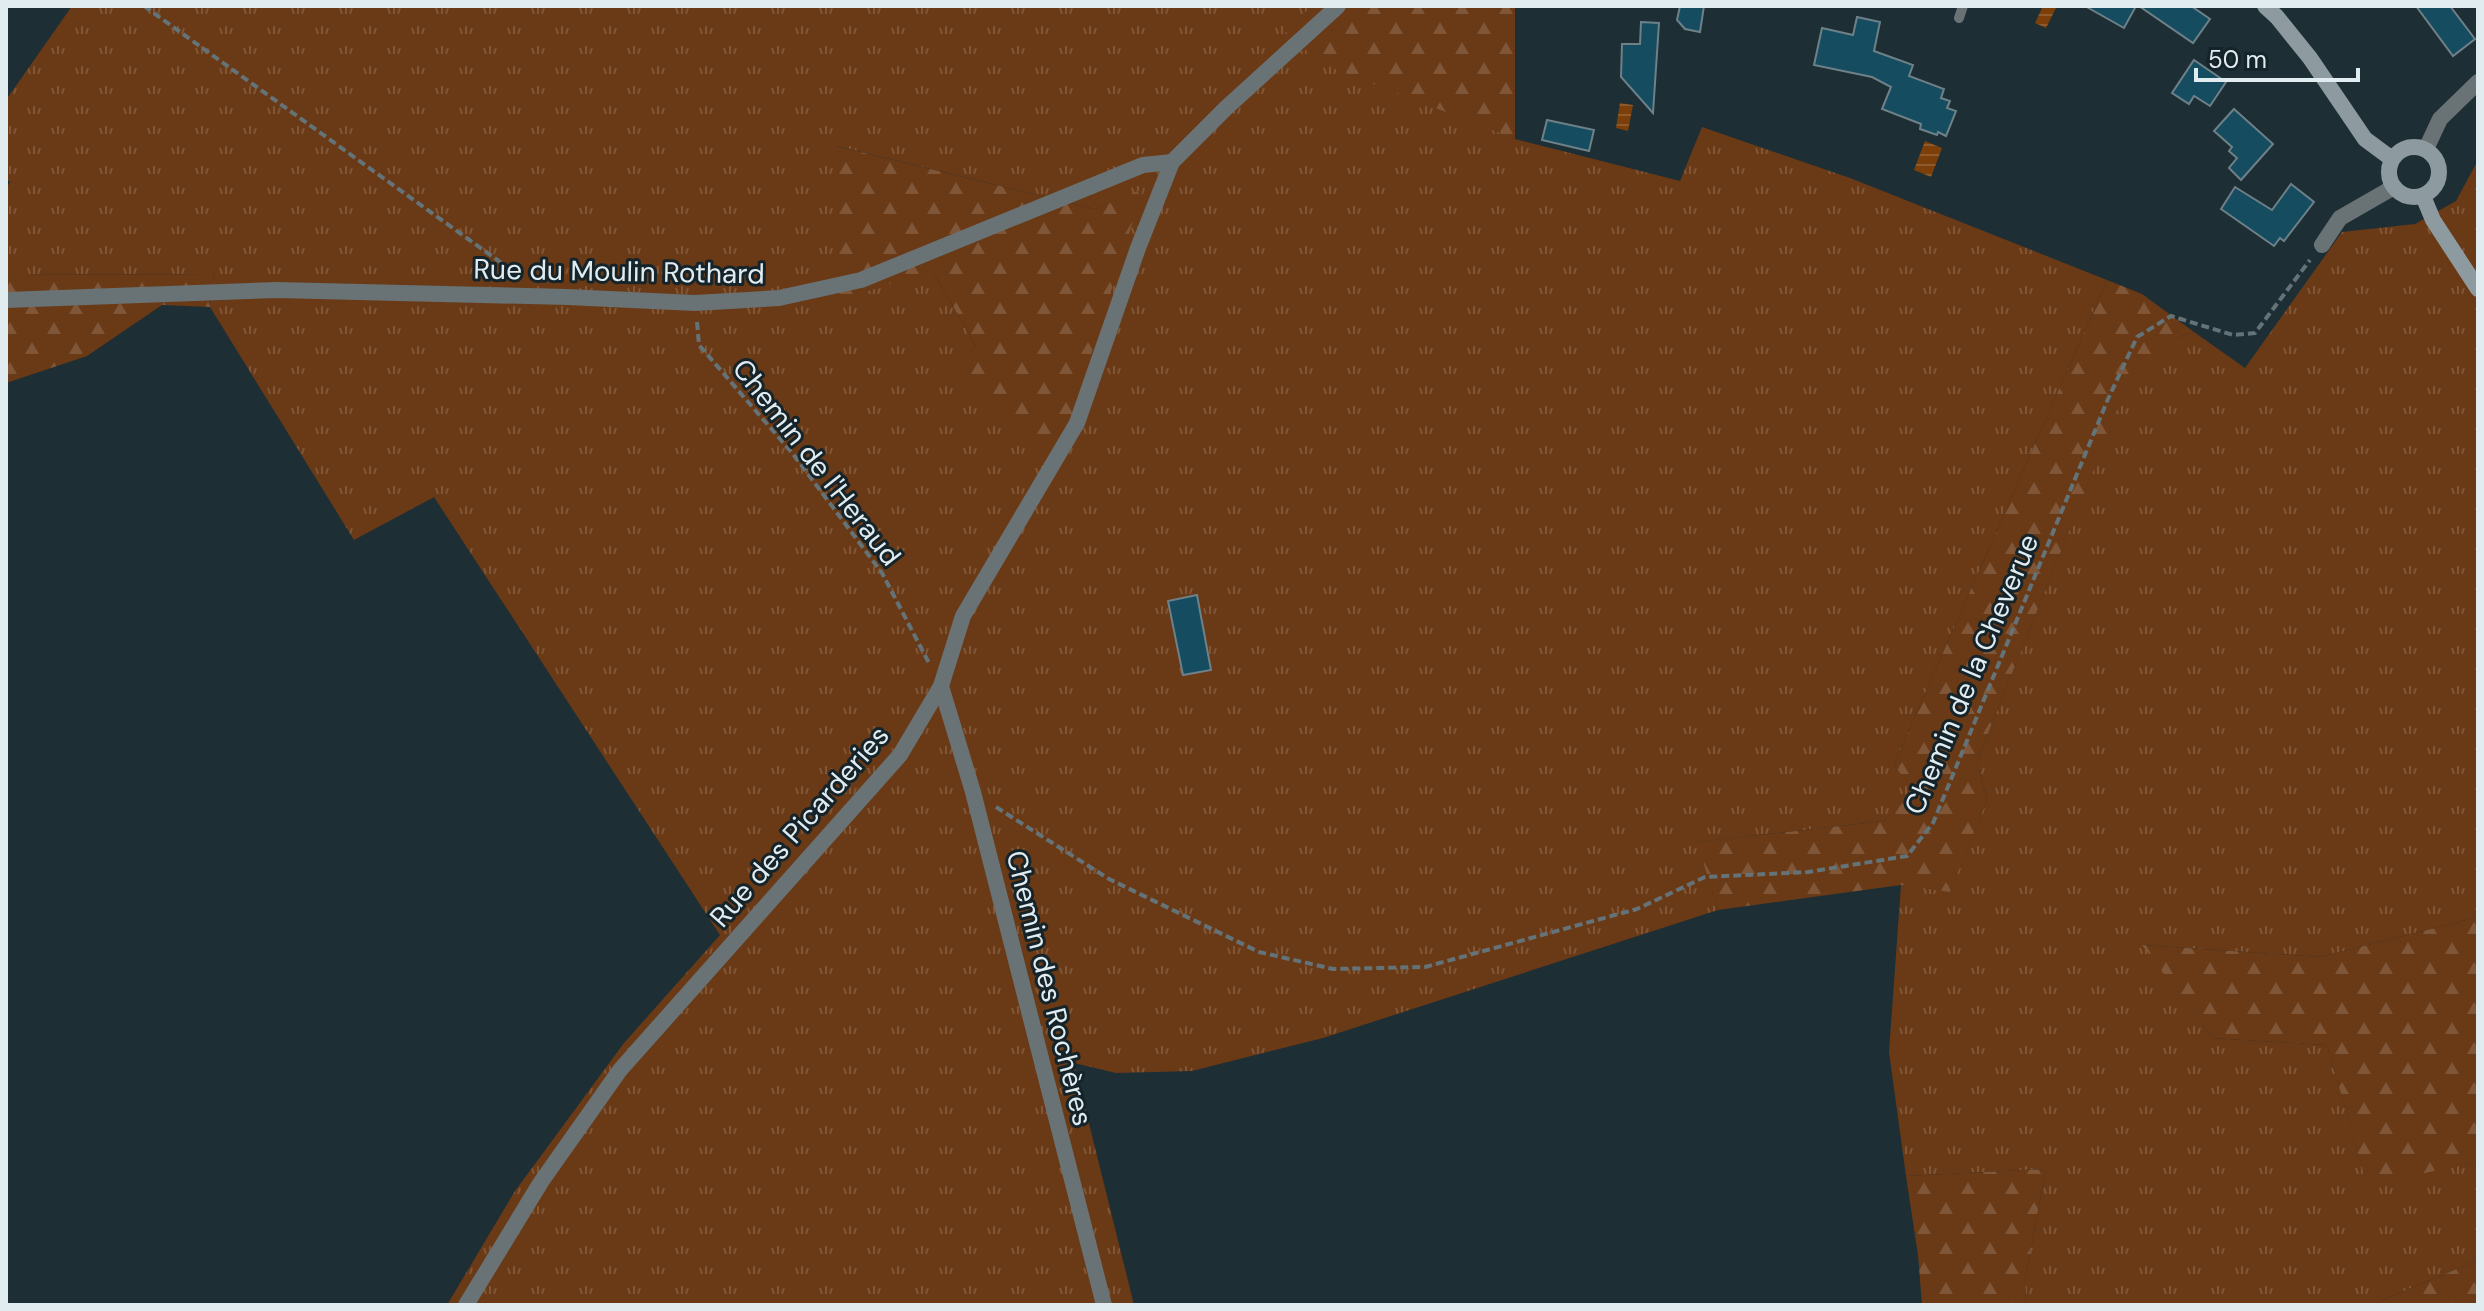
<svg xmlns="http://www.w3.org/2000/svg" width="2484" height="1311" font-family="'DM Sans',sans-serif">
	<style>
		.grass { fill: url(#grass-tufts); fill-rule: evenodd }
		.forest { fill: url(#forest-firs) }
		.water { fill: url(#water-rules) }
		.building { fill: #164c5f; stroke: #6e8088; stroke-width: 2 }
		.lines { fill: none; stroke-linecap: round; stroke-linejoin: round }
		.path { stroke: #647378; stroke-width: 4; stroke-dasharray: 8 4; stroke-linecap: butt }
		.service { stroke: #697275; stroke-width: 10 }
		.minor { stroke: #697275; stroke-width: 16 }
		.secondary { stroke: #8d9a9f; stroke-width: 16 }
		.labels { text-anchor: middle; stroke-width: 6; stroke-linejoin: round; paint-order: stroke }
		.street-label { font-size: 28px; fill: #e1ecf0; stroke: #14242a }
	</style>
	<defs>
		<pattern id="grass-tufts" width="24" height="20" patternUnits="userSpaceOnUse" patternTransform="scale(2)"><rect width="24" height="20" fill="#6a3915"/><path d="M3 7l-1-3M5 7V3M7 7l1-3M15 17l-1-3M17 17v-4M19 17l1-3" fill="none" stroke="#7f5637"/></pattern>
		<pattern id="forest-firs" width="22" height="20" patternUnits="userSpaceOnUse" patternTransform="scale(2)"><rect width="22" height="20" fill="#6a3915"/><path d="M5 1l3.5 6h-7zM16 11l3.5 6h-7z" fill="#7f5637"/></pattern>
		<pattern id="water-rules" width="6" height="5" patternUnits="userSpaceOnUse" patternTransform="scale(2)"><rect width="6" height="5" fill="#7d3f09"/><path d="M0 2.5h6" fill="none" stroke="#8f5b2d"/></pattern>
	</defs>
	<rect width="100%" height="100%" fill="#1d2e34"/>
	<path class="grass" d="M72,6H1313L1285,30L1515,139L1680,181L1702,127L1850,178L2107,280L1894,764L1914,793L1884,821L1698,842L1718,910L1323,1038L1192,1071L1116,1073L1074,1063L1134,1305H447L515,1191L624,1043L720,935L434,497L354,540L210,307L214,274L6,275V189L10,182L6,179V100ZM837,146L1095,209L1143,190L956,367L976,346L932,270Z
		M2478,160V917L2320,957L2143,945L2212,1038L2327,1045L2367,1184L2478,1162V1260L2371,1305H2026L2025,1280L2046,1169L1906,1176L1889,1052L1901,885L1950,891L1987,800L1977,761L2137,360L2181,336L2194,332L2245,368L2342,232L2415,224L2456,201Z"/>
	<path class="forest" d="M1313,6H1515V139L1320,63L1284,30Z
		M836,146L1095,209L1143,189L1072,415L1041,464L955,367L976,346L932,270L832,303Z
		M214,274L210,307L162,305L87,356L6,383V275Z
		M2107,280L2142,294L2194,332L2181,336L2137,361L1977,761L1987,800L1950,892L1901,885L1718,910L1697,842L1884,821L1913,793L1894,764Z
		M2478,917V1162L2367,1185L2327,1045L2212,1038L2142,945L2320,957Z
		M2046,1169L2025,1280L2026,1305H1922L1918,1255L1906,1176Z
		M2478,1260V1305H2371Z"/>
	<path class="water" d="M2043,6H2057L2046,28L2035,23Z
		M1620,103L1633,105L1628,131L1616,128Z
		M1925,141L1942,148L1931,177L1914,170Z"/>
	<path class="building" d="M1680,6H1704L1700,32L1685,29L1677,20Z
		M2085,6H2136L2124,28Z
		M2139,6H2191L2210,19L2193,43Z
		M2416,6H2450L2475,39L2453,56Z
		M1857,17L1880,22L1874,51L1913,65L1909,76L1944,89L1941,98L1950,101L1947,108L1956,111L1946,136L1938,132L1937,135L1920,129L1921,124L1882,109L1891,87L1872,77L1814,65L1822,28L1853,35Z
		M1641,22L1659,23L1653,113L1621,77L1622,44H1640Z
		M2194,60L2226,82L2210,106L2194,96L2189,104L2172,93Z
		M2234,109L2273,144L2241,180L2229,168L2237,158L2229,151L2232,147L2214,131Z
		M1547,120L1594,130L1589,151L1542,140Z
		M2291,184L2314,202L2284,241L2280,238L2274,246L2221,209L2235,187L2272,210Z
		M1197,595L1211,670L1183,675L1168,601Z"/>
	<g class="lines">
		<path class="path" d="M144,6L521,277
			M697,322L699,345L793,454L882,573L930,665
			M996,807L1109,879L1259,952L1333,969L1425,967L1637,909L1705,877L1808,872L1907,856L1933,823L2108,399L2137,337L2171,316L2233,335L2255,333L2310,260"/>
		<path class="service" d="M1959,18L1963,6"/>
		<path class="minor" d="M2426,149L2440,119L2478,82
			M2322,245L2340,218L2394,187
			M6,300L277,290L567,297L695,303L779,298L861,280L1143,165L1172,162L1226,108L1338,6
			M941,686L973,792L1104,1305
			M466,1305L541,1182L620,1070L900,755L941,686L963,616L1077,423L1138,248L1172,162"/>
		<path class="secondary" d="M2265,6L2277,17L2310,58L2365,139L2392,159
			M2389 172a25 25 0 1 1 50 0a25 25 0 1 1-50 0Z
			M2423,196L2433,220L2478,289"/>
	</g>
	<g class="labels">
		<g class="street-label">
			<text transform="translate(619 271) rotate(1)" y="10">Rue du Moulin Rothard</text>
			<text transform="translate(817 462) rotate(52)" y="10">Chemin de l'Heraud</text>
			<text transform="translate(1971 674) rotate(-67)" y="10">Chemin de la Cheverue</text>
			<text transform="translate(799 826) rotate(-49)" y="10">Rue des Picarderies</text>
			<text transform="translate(1050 988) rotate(76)" y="10">Chemin des Rochères</text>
		</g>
	</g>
	<rect width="2484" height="1311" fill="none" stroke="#e1ecf0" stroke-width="16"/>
	<path d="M2196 68v12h162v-12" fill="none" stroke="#e1ecf0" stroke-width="4"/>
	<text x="2208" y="68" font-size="24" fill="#e1ecf0" stroke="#14242a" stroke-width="6" paint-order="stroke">50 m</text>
</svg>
